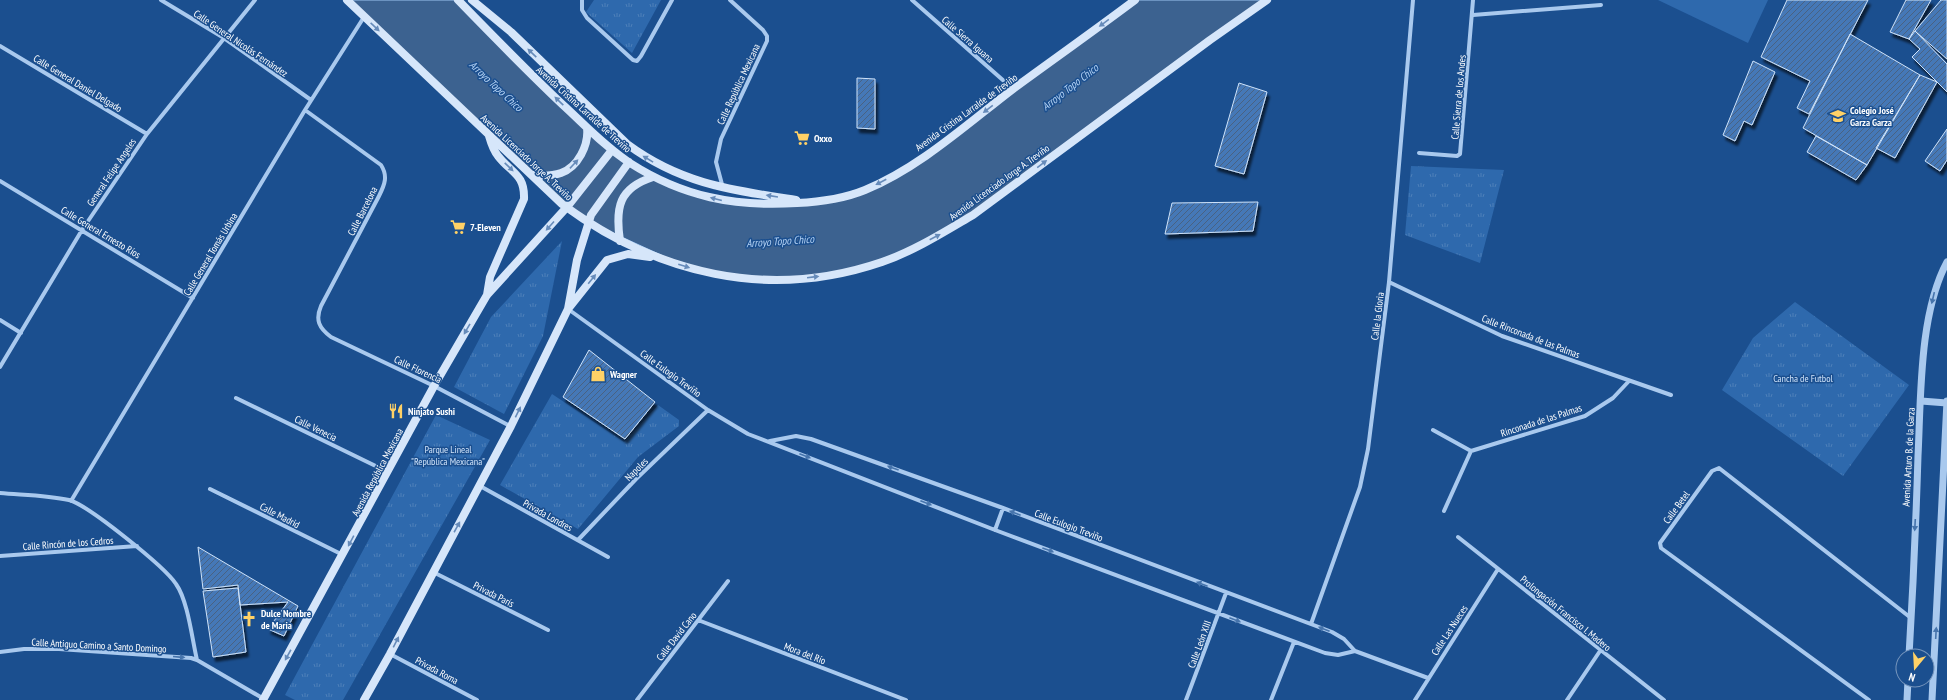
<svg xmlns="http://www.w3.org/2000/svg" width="1947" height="700" font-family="'PT Sans Narrow',sans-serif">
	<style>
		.grass { fill: #2e69ad }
		.park { fill: url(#park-tufts) }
		.water { fill: #3c6290; stroke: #9cc4f0 }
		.building { fill: url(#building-hatch); stroke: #cfe3fa; filter: url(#shadow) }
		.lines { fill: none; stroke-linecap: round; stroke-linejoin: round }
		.minor { stroke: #a9c9ee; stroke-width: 4 }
		.tertiary { stroke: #a9c9ee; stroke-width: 7 }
		.secondary { stroke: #d6e6fa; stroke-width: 8 }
		.oneway { fill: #668bba }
		.oneway2 { fill: #4674ac }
		.labels { text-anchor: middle; stroke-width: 3; stroke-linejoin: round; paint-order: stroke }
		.street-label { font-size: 10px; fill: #fff; stroke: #1b4f8f }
		.poi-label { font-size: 10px; font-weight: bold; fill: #fff; stroke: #1b4f8f; text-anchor: start }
		.park-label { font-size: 10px; fill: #cfe3fa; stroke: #1b4f8f }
		.water-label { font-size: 11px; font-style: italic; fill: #b5d3f5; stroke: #1b4f8f }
	</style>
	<defs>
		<pattern id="park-tufts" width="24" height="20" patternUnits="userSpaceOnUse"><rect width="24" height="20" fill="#2e69ad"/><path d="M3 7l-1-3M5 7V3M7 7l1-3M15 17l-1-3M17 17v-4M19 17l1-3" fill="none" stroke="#4d80b9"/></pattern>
		<pattern id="building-hatch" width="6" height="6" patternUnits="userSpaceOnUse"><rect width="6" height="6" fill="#4478b7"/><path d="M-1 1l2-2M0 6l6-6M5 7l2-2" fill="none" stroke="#486282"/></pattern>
		<filter id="shadow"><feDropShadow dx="2.5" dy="4.5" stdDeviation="1" flood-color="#0009"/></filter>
	</defs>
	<rect width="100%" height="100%" fill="#1b4f8f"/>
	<path class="grass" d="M1658,0H1768L1748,43Z"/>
	<path class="park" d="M594,0H661L632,53L586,12Z
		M1411,166L1504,170L1480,263L1405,235Z
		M562,241L543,336L504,414L454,387L491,317Z
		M1795,302L1909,385L1843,476L1722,390L1753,338Z
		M552,394L624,442L658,405L679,420V426L638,457L578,529L500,485Z
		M436,415L490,440L343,700H295L285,695Z"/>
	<path class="water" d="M348,0H458L587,128L653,177L728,202L838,199L896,174L1135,0H1267L973,215L922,244L842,274L768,281L687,267L589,222L533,175Z"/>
	<path class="building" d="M1787,0H1868L1809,114L1797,108L1810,81L1761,57Z
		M1906,0H1931L1909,39L1890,32Z
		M1941,0H1947V59L1915,31Z
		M1915,31L1947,64V92L1912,57L1920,49L1909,39Z
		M1850,34L1920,75L1867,165L1803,128Z
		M1753,61L1775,72L1752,125L1744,121L1735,141L1723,135Z
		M1920,75L1937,82L1895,158L1876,148Z
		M857,78L875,79V129L857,128Z
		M1239,83L1267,92L1244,174L1215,166Z
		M1947,129V160L1940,171L1925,161Z
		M1816,136L1867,165L1856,180L1807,152Z
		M1258,202L1253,231L1165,234L1172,203Z
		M589,350L655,402L625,439L563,397Z
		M198,547L298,606L284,636L268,629L288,602L240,605L238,585L203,589Z
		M238,588L246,652L213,657L203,591Z"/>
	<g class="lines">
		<path class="minor" d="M161,0L224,38L311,100
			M582,0V10L587,18L633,60L637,61L641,56L672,0
			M912,0L1013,89
			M1473,15L1601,5
			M0,46L147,134
			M305,110L381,165C388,176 385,184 379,196L321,306C315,320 319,328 331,337L434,386L510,426
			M1419,153L1457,156L1460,154L1473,0
			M0,181L193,298
			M723,188L716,162L721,139L767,41V36L763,30L730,0
			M1389,282L1502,336L1671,395
			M568,309L708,410L748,434L995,530L1325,653L1338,655L1355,651
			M0,320L21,333
			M0,367L82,230L147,134L255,0
			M236,398L388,472
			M1433,430L1471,451
			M770,441L796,436L811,439L1003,508L1332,632L1344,639L1355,651L1428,678
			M1471,451L1585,416L1613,398L1629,381
			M480,486L608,557
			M210,489L343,555
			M0,493C23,495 47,495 69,500C88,505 165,567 176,584C188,601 192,639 197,660
			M71,501L305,110L364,17
			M1444,511L1471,451
			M995,530L1003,508
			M1458,537L1664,700
			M578,540L636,479L708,410
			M0,556L137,546
			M433,572L548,630
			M698,620L906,700
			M1311,624L1360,487L1368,449L1389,282L1413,0
			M0,652L24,649H59L191,658L197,660L264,699
			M390,654L477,700
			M637,700L728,581
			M1186,700L1226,593
			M1271,700L1294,642
			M1415,700L1498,569
			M1567,700L1600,651
			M1869,700L1661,548L1660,543L1712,471L1719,468L1911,618"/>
		<path class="tertiary" d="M1921,401L1947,403
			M1909,656C1913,589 1916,522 1918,456C1921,397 1919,314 1947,262
			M1907,700L1908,680
			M1932,700L1947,401"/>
		<path class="secondary" d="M347,0L562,204C657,274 768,301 882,262C914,251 944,232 973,215L1210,40L1267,0
			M458,0C492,35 526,70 562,104C584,124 605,147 630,163C683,197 735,207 797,203C820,202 843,199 865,190C919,168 967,124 1013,89C1054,59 1095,30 1135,0
			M472,0L511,32L627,144C681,184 731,190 796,200
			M533,175C543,176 552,176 561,173C578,167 589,145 587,128
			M620,241C615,207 619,188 653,177
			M487,295L490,277L524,199C525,174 511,173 498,156C493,150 491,143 489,136
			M568,309L607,260L628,254L650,257
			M263,700L434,386L487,295L567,207L612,150
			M364,700L390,654L511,426L568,309L577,260L591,215L629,162"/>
	</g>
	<defs><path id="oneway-solid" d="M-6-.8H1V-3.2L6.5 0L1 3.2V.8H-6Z"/></defs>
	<g class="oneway">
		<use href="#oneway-solid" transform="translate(1104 23) rotate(144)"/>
		<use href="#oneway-solid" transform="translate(375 27) rotate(43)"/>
		<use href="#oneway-solid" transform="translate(532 53) rotate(-136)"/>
		<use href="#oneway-solid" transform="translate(559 101) rotate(-136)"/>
		<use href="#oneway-solid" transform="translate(988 109) rotate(143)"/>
		<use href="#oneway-solid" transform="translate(648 159) rotate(-149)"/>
		<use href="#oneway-solid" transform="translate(574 164) rotate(-47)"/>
		<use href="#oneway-solid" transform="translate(1042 164) rotate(-37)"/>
		<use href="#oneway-solid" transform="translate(509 167) rotate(44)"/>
		<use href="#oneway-solid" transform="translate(881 182) rotate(152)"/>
		<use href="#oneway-solid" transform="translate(772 196) rotate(-171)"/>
		<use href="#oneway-solid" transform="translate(716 199) rotate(-166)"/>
		<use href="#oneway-solid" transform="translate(550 226) rotate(132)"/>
		<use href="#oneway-solid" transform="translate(935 237) rotate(-27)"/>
		<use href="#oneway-solid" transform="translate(684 266) rotate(17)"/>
		<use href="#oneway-solid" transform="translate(813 277) rotate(-7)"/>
		<use href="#oneway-solid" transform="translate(592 279) rotate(-51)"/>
		<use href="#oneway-solid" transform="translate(467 329) rotate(120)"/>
		<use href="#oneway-solid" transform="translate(518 412) rotate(-64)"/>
		<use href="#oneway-solid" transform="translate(457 527) rotate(-61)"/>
		<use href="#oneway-solid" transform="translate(351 541) rotate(118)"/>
		<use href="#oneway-solid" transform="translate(396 642) rotate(-63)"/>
		<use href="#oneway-solid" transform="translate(288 655) rotate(119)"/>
	</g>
	<g class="oneway2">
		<use href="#oneway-solid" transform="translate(1933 298) rotate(103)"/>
		<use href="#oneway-solid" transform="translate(805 456) rotate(21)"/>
		<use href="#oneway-solid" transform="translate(893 468) rotate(-160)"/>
		<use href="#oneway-solid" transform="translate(926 503) rotate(21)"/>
		<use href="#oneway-solid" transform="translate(1015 513) rotate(-159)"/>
		<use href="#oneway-solid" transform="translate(1915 525) rotate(93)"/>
		<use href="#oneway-solid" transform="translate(1048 550) rotate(20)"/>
		<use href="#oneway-solid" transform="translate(1202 584) rotate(-159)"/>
		<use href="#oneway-solid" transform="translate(1235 620) rotate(21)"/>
		<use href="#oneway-solid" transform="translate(1324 629) rotate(-159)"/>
		<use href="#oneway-solid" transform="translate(1936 633) rotate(-87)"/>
		<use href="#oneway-solid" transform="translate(179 657) rotate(5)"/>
	</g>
	<defs>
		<symbol id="school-bare" viewBox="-9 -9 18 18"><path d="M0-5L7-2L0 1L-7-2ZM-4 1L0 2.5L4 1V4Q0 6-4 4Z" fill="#ffd166" stroke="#1b4f8f" stroke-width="2.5" paint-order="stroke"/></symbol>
		<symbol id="supermarket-bare" viewBox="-9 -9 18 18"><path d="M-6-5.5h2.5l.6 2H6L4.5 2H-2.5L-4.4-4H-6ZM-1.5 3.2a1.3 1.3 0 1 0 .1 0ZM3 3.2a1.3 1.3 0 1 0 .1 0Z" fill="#ffd166" stroke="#1b4f8f" stroke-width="2.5" paint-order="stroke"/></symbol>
		<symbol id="shop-bare" viewBox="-9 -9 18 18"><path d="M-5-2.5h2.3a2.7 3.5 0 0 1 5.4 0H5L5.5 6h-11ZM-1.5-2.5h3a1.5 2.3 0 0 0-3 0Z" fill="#ffd166" stroke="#1b4f8f" stroke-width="2.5" paint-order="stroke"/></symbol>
		<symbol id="restaurant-bare" viewBox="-9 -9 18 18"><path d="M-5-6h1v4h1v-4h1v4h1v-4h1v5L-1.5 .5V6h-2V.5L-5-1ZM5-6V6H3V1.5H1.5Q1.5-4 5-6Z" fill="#ffd166" stroke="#1b4f8f" stroke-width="2.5" paint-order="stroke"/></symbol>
		<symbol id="church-bare" viewBox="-9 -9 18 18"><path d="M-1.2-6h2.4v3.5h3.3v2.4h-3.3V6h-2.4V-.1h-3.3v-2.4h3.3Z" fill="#ffd166" stroke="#1b4f8f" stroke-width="2.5" paint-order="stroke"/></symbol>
	</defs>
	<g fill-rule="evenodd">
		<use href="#school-bare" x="1827" y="105" width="22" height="22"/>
		<use href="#supermarket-bare" x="791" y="127" width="22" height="22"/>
		<use href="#supermarket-bare" x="447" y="216" width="22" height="22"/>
		<use href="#shop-bare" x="587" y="363" width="22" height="22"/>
		<use href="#restaurant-bare" x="385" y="400" width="22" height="22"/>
		<use href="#church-bare" x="238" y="608" width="22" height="22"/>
	</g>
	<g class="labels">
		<g class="street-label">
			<text transform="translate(968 39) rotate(41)" y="4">Calle Sierra Iguana</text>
			<text transform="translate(241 43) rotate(34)" y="4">Calle General Nicolás Fernández</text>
			<text transform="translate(78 83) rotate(31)" y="4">Calle General Daniel Delgado</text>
			<text transform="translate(738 84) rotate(-65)" y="4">Calle República Mexicana</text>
			<text transform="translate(1458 97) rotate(-85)" y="4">Calle Sierra de los Andes</text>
			<text transform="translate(584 109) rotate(42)" y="4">Avenida Cristina Larralde de Treviño</text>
			<text transform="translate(966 112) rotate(-36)" y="4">Avenida Cristina Larralde de Treviño</text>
			<text transform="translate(527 157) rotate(43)" y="4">Avenida Licenciado Jorge A. Treviño</text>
			<text transform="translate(111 172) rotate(-56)" y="4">General Felipe Angeles</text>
			<text transform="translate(999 182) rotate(-36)" y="4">Avenida Licenciado Jorge A. Treviño</text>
			<text transform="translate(362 211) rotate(-63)" y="4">Calle Barcelona</text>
			<text transform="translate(101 232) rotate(31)" y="4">Calle General Ernesto Ríos</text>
			<text transform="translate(210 254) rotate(-59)" y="4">Calle General Tomás Urbina</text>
			<text transform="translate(1377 316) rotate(-83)" y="4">Calle la Gloria</text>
			<text transform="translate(1531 336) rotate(21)" y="4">Calle Rinconada de las Palmas</text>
			<text transform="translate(418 369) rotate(25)" y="4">Calle Florencia</text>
			<text transform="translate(671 373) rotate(36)" y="4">Calle Eulogio Treviño</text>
			<text transform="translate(1541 420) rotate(-18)" y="4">Rinconada de las Palmas</text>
			<text transform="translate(316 428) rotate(26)" y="4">Calle Venecia</text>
			<text transform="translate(1908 457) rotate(-87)" y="4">Avenida Arturo B. de la Garza</text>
			<text transform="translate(636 469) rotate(-45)" y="4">Napoles</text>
			<text transform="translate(377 472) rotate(-62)" y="4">Avenida República Mexicana</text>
			<text transform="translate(1676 507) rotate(-54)" y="4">Calle Betel</text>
			<text transform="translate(280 515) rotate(27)" y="4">Calle Madrid</text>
			<text transform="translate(548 515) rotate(29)" y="4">Privada Londres</text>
			<text transform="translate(1069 525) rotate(21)" y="4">Calle Eulogio Treviño</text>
			<text transform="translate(68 543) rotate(-4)" y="4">Calle Rincón de los Cedros</text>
			<text transform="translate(494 594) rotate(27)" y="4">Privada París</text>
			<text transform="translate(1566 613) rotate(39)" y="4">Prolongación Francisco I. Madero</text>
			<text transform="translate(1449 630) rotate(-57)" y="4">Calle Las Nueces</text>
			<text transform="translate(676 636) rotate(-52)" y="4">Calle David Cano</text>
			<text transform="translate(1199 644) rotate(-70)" y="4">Calle León XIII</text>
			<text transform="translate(99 645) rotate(3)" y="4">Calle Antiguo Camino a Santo Domingo</text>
			<text transform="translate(805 653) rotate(21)" y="4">Mora del Río</text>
			<text transform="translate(437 670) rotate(28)" y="4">Privada Roma</text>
		</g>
		<g class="poi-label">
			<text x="1850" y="114">Colegio José<tspan x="1850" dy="12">Garza Garza</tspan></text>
			<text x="814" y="142">Oxxo</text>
			<text x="470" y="231">7-Eleven</text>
			<text x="610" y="378">Wagner</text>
			<text x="408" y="415">Ninjato Sushi</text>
			<text x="261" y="617">Dulce Nombre<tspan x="261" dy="12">de Maria</tspan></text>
		</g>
		<g class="park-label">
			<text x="1803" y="382">Cancha de Futbol</text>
			<text x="448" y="453">Parque Lineal<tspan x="448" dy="12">"República Mexicana"</tspan></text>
		</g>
		<g class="water-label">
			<text transform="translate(496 86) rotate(43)" y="4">Arroyo Topo Chico</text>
			<text transform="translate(1070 87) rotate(-38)" y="4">Arroyo Topo Chico</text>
			<text transform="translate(780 241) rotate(-4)" y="4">Arroyo Topo Chico</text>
		</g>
	</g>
	<g transform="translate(1915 668) rotate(198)"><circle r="19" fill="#1b4f8f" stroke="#7695bc"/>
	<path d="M0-3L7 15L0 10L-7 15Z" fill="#ffd166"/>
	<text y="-6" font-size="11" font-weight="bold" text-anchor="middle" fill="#ffffff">N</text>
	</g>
</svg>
